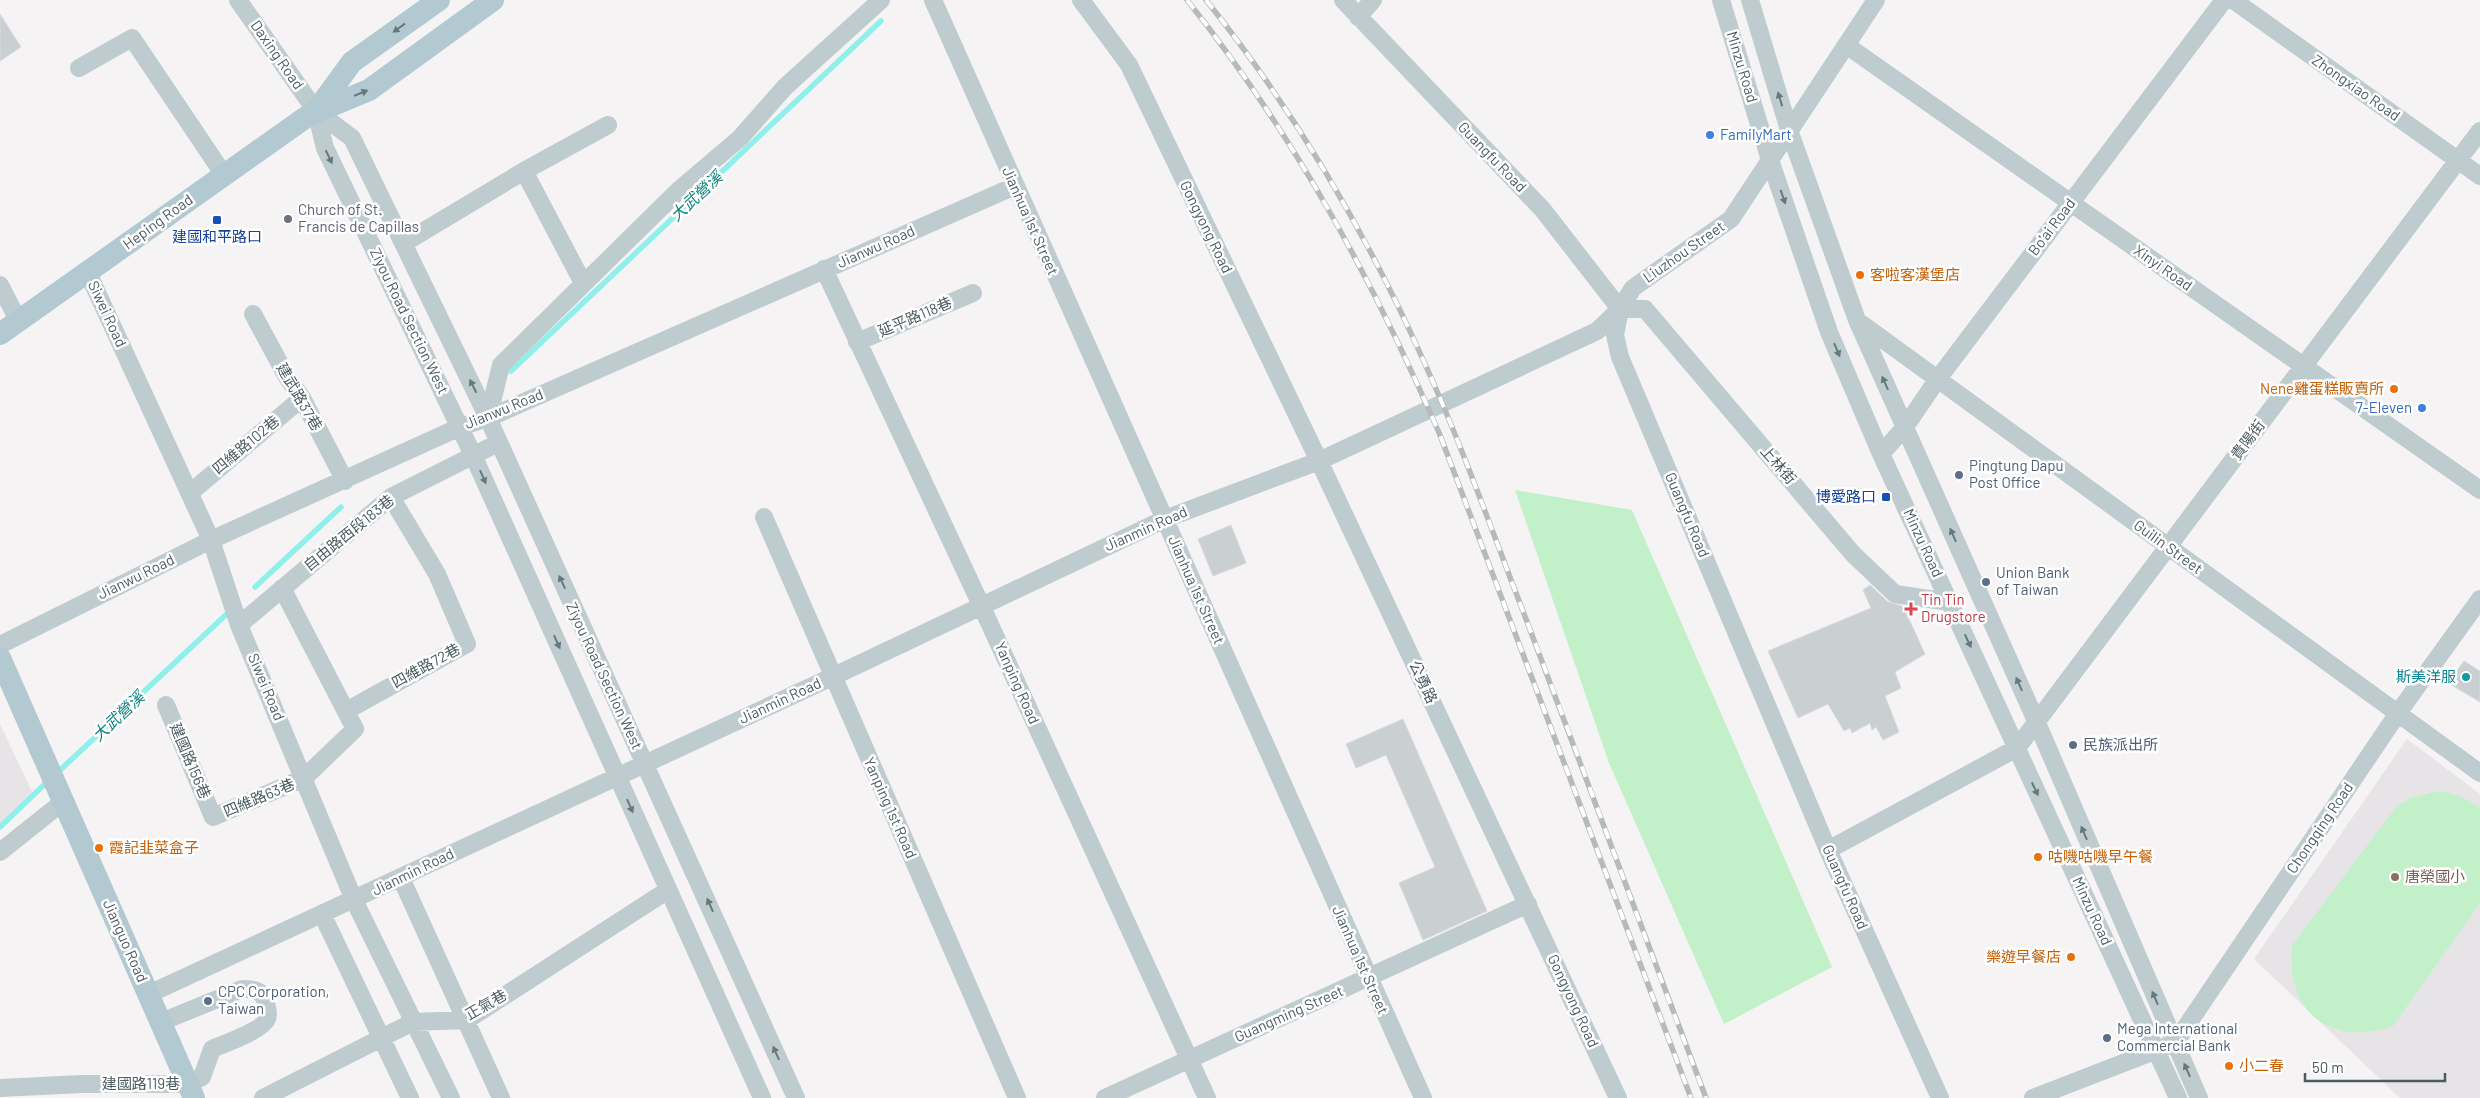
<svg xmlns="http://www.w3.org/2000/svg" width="2480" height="1098" font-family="Barlow,'Noto Sans TC',sans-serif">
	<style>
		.education { fill: #e6e4e6 }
		.green { fill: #c2f1c9 }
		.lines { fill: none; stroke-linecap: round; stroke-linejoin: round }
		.stream { stroke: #8fefeb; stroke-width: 5.5 }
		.building { fill: #cacfd2; stroke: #d7dbde }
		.minor { stroke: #becccf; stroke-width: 18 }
		.major { stroke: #b3c9d1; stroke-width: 22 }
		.rail-casing { stroke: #b5babd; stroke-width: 5.5 }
		.rail { stroke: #fff; stroke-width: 4; stroke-dasharray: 11; stroke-linecap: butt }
		.oneway { fill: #64777d }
		.oneway2 { fill: #67787c }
		.shop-dot { fill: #3f7fe0; stroke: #fff; stroke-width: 2 }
		.worship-dot { fill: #6b7280; stroke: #fff; stroke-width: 2 }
		.transit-dot { fill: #1a4fb4; stroke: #fff; stroke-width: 2 }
		.food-dot { fill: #e8710a; stroke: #fff; stroke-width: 2 }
		.service-dot { fill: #5c6f8a; stroke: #fff; stroke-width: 2 }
		.health-dot { fill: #e0444e; stroke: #fff; stroke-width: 2 }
		.culture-dot { fill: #0f9aa8; stroke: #fff; stroke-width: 2 }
		.education-dot { fill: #8d6e63; stroke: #fff; stroke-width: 2 }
		.labels { text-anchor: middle; stroke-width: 5; stroke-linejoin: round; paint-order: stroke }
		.street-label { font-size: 15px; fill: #4a5c61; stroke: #fff }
		.shop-label { font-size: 15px; fill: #366cbe; stroke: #fff; text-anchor: start }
		.worship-label { font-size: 15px; fill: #5b616d; stroke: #fff; text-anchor: start }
		.transit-label { font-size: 15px; fill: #164399; stroke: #fff }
		.food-label { font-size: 15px; fill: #c56008; stroke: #fff; text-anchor: start }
		.service-label { font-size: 15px; fill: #4e5e75; stroke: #fff; text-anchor: start }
		.health-label { font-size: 15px; fill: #be3a42; stroke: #fff; text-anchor: start }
		.culture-label { font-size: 15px; fill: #0d838f; stroke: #fff; text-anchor: end }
		.education-label { font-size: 15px; fill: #785e54; stroke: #fff; text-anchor: start }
		.water-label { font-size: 16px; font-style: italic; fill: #0b837f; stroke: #fff }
	</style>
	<rect width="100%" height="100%" fill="#f5f3f3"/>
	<path class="education" d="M0,724L34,796L0,825Z
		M2407,739L2480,794V1098H2400L2254,959Z"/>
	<path class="green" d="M1515,490L1632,510L1832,967L1724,1024L1609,763Z
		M2438,791C2454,793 2468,798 2480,809V903L2393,1026C2330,1048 2286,1012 2292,946L2397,806L2410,798Z"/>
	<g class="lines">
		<path class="stream" d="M511,371L881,21
			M255,587L341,507
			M57,773L231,610
			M0,827L48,781"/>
	</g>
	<path class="building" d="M0,14L21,47L0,61Z
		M1231,525L1246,563L1213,576L1198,539Z
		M1870,585L1888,602L1903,606L1925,654L1895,672L1901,688L1885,696L1899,732L1883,740L1876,727L1872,730L1870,723L1852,733L1850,728L1844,731L1828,704L1798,718L1768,651L1871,608L1863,590Z
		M2464,661L2480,671V702L2448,683Z
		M1403,719L1487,911L1423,940L1399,883L1435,867L1386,755L1356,768L1346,744Z"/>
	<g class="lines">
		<path class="minor" d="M238,0L316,111L352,138L488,418L796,1098
			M933,0L1423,1098
			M1081,0L1129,65L1319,461L1618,1098
			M1343,0L1543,210L1620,309L1615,335L1620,357L1828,850L1940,1098
			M1721,0L1770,160L1829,332L1881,454L2178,1098
			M1750,0L1789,130L1857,320L2037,723L2199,1098
			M2233,0L2480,176
			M1358,17L1373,0
			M1846,45L2480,490
			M79,68L132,38L224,175
			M316,111L325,148L473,455L762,1098
			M524,171L583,283
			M404,243L524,171L608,125
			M824,269L981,605L1207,1098
			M88,273L211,540L239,625L354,900L451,1098
			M0,285L19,322
			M1620,309H1645L1853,554L1895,594L1950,602
			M253,314L287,377L302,398L345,481
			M1859,322L2480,773
			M857,342L973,293
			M488,418L501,365L680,189L740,138L785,87L881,0
			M1881,454L1905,427L1937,380L2224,0
			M190,493L302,398
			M764,517L1017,1098
			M239,625L391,497L498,443
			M0,645L211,540L460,427L488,418L1015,186
			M166,705L213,817L304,778L355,729L282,588
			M346,711L467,644L437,574L391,497
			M1828,850L2017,748L2480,131
			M0,852L64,801
			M401,878L501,1098
			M322,914L410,1098
			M149,994L832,677L1165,519L1319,461L1597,331L1620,309L1633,288L1731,219L1876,0
			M0,1088L82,1084H187L202,1077L212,1049C224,1044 263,1030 267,1019C269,1012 267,1007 265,1000C262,990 252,989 242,989L161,1022
			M263,1098L413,1022L467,1020L668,890
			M1105,1098L1528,904
			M2033,1098L2175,1043L2398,713L2480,599"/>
		<path class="major" d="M316,111L352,62L439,0
			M0,334L309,115L369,90L493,0
			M0,658L194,1098"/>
		<defs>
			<path id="rail" d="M1187,0C1293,133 1373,280 1440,435L1691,1098
				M1206,0C1294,110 1368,236 1425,364C1463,448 1493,534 1526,619C1587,778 1645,939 1706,1098"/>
		</defs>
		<use href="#rail" class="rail-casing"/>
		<use href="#rail" class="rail"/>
	</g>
	<defs><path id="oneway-solid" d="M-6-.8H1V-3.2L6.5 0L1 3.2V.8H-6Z" transform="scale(1.25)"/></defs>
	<g class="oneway">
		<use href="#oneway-solid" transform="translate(399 28) rotate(144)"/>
		<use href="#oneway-solid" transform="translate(361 93) rotate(-22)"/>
	</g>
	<g class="oneway2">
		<use href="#oneway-solid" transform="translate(1780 99) rotate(-107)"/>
		<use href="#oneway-solid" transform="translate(329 157) rotate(64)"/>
		<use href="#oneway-solid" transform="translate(1783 197) rotate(71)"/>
		<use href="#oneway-solid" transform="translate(1837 350) rotate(67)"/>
		<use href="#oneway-solid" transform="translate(1885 383) rotate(-114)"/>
		<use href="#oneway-solid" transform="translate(473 386) rotate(-116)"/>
		<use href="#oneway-solid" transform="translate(483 477) rotate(66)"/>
		<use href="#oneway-solid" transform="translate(1953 535) rotate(-114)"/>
		<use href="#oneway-solid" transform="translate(562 582) rotate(-115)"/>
		<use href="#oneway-solid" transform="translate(1968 641) rotate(65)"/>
		<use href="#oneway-solid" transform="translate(557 642) rotate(66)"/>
		<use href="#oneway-solid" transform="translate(2019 684) rotate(-114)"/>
		<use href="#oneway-solid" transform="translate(2035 789) rotate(65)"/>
		<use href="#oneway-solid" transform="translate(630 806) rotate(66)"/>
		<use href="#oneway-solid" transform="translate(2084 833) rotate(-113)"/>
		<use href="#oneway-solid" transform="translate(710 905) rotate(-114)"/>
		<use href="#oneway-solid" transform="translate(2155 998) rotate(-113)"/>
		<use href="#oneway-solid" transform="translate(776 1053) rotate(-114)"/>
		<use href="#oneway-solid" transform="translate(2187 1070) rotate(-114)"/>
	</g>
	<g class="shop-dot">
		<circle cx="1710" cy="135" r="5"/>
		<circle cx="2422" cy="408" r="5"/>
	</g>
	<circle class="worship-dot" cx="288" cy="219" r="5"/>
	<g class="transit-dot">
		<rect x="212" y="215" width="10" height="10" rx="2.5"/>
		<rect x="1881" y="492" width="10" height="10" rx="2.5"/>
	</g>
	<g class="food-dot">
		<circle cx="1860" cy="275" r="5"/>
		<circle cx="2394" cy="389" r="5"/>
		<circle cx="99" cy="848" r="5"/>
		<circle cx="2038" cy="857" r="5"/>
		<circle cx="2071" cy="957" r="5"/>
		<circle cx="2229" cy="1066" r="5"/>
	</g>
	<g class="service-dot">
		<circle cx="1959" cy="475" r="5"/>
		<circle cx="1986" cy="582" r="5"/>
		<circle cx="2073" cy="745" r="5"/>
		<circle cx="208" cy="1001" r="5"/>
		<circle cx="2107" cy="1038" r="5"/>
	</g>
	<path class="health-dot" d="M1908.5 601.5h5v5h5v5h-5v5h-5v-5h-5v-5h5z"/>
	<circle class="culture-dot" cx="2466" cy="677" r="5"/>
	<circle class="education-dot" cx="2395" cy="877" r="5"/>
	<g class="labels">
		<g class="street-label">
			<text transform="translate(277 55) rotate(55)" y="5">Daxing Road</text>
			<text transform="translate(1742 67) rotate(73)" y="5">Minzu Road</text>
			<text transform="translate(2356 88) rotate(35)" y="5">Zhongxiao Road</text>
			<text transform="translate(1492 157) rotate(46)" y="5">Guangfu Road</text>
			<text transform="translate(1030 221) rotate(66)" y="5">Jianhua 1st Street</text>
			<text transform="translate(158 222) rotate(-36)" y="5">Heping Road</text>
			<text transform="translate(1206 227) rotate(64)" y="5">Gongyong Road</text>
			<text transform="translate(2052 227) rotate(-53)" y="5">Bo'ai Road</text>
			<text transform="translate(876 247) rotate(-24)" y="5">Jianwu Road</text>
			<text transform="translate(1684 252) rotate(-35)" y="5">Liuzhou Street</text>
			<text transform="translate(2163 268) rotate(35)" y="5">Xinyi Road</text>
			<text transform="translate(107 314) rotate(65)" y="5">Siwei Road</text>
			<text transform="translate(915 317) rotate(-23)" y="5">延平路118巷</text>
			<text transform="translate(409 321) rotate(64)" y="5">Ziyou Road Section West</text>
			<text transform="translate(299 397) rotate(60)" y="5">建武路37巷</text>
			<text transform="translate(504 409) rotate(-22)" y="5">Jianwu Road</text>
			<text transform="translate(2248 440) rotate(-53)" y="5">貴陽街</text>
			<text transform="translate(246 445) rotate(-40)" y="5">四維路102巷</text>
			<text transform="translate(1778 465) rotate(49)" y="5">上林街</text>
			<text transform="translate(1687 515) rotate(67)" y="5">Guangfu Road</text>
			<text transform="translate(1146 529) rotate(-24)" y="5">Jianmin Road</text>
			<text transform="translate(349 533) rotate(-39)" y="5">自由路西段183巷</text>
			<text transform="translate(1923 543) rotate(65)" y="5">Minzu Road</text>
			<text transform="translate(2168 547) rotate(36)" y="5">Guilin Street</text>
			<text transform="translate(136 577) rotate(-26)" y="5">Jianwu Road</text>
			<text transform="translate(1196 590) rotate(66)" y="5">Jianhua 1st Street</text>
			<text transform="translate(426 666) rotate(-29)" y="5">四維路72巷</text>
			<text transform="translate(604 676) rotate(65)" y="5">Ziyou Road Section West</text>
			<text transform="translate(1423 682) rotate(65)" y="5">公勇路</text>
			<text transform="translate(1017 683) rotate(66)" y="5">Yanping Road</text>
			<text transform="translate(266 687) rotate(67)" y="5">Siwei Road</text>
			<text transform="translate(780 701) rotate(-25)" y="5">Jianmin Road</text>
			<text transform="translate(190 761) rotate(67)" y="5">建國路156巷</text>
			<text transform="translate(259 798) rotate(-23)" y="5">四維路63巷</text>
			<text transform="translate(890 808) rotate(66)" y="5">Yanping 1st Road</text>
			<text transform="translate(2320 828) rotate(-56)" y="5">Chongqing Road</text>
			<text transform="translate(413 872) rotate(-26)" y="5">Jianmin Road</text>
			<text transform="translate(1845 887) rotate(66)" y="5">Guangfu Road</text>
			<text transform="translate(2092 911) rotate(65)" y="5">Minzu Road</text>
			<text transform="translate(125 941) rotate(66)" y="5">Jianguo Road</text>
			<text transform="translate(1360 960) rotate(66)" y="5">Jianhua 1st Street</text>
			<text transform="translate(1573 1001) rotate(65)" y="5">Gongyong Road</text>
			<text transform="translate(486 1005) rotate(-30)" y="5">正氣巷</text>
			<text transform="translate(1289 1014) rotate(-24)" y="5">Guangming Street</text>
			<text x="141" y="1089">建國路119巷</text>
		</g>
		<g class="shop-label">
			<text x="1720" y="140">FamilyMart</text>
			<text x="2412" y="413" text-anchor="end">7-Eleven</text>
		</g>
		<g class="worship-label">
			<text x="298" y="215">Church of St.<tspan x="298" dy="17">Francis de Capillas</tspan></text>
		</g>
		<g class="transit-label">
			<text x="217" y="242">建國和平路口</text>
			<text x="1876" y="502" text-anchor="end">博愛路口</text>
		</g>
		<g class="food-label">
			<text x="1870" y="280">客啦客漢堡店</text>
			<text x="2384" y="394" text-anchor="end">Nene雞蛋糕販賣所</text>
			<text x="109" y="853">霞記韭菜盒子</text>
			<text x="2048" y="862">咕嘰咕嘰早午餐</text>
			<text x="2061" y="962" text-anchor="end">樂遊早餐店</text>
			<text x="2239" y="1071">小二春</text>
		</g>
		<g class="service-label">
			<text x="1969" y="471">Pingtung Dapu<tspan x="1969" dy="17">Post Office</tspan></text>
			<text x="1996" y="578">Union Bank<tspan x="1996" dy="17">of Taiwan</tspan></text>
			<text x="2083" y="750">民族派出所</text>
			<text x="218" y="997">CPC Corporation,<tspan x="218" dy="17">Taiwan</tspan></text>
			<text x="2117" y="1034">Mega International<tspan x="2117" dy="17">Commercial Bank</tspan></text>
		</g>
		<g class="health-label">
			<text x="1921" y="605">Tin Tin<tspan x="1921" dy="17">Drugstore</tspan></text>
		</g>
		<g class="culture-label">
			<text x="2456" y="682">斯美洋服</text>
		</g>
		<g class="education-label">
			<text x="2405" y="882">唐榮國小</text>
		</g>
		<g class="water-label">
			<text transform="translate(696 196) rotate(-43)" y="6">大武營溪</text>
			<text transform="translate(118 716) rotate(-43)" y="6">大武營溪</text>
		</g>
	</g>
	<path d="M2305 1073v8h140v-8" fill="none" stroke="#4a5c61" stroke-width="2.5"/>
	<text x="2312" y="1073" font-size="15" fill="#4a5c61" stroke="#ffffff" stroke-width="4" paint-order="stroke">50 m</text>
</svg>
